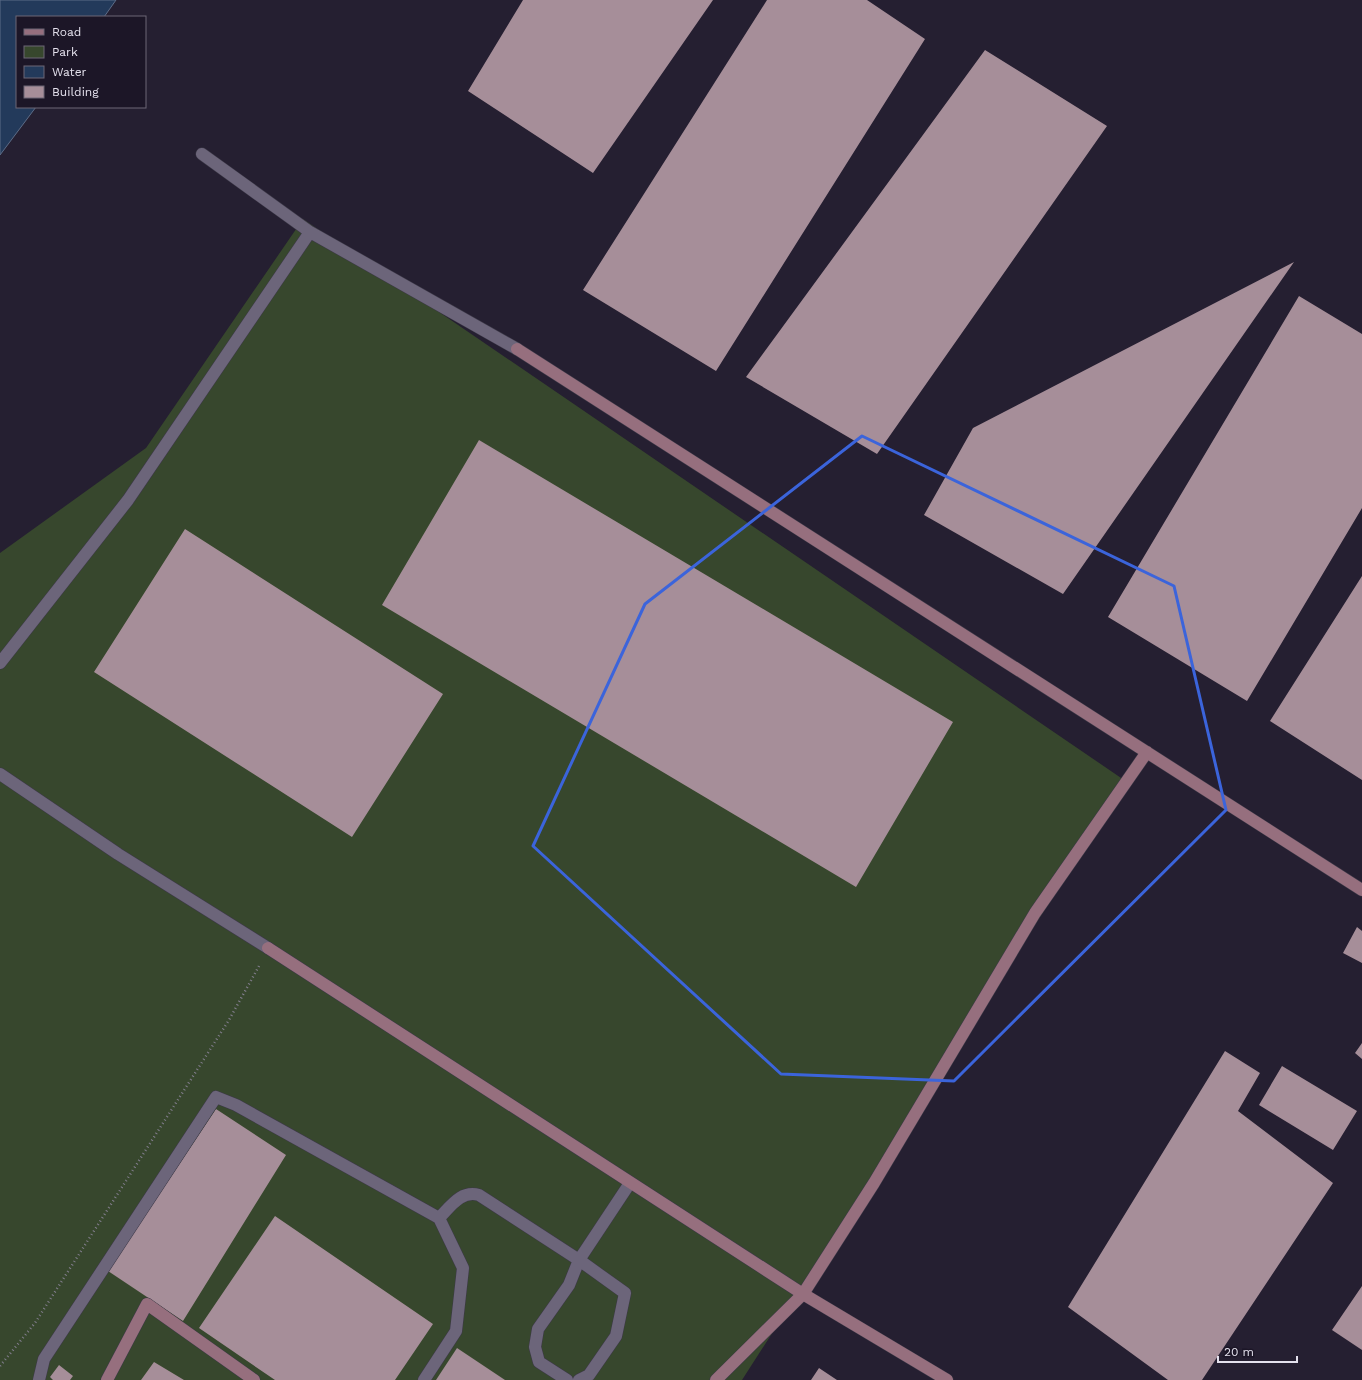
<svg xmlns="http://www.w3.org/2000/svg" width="1362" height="1380" font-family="'Work Sans',sans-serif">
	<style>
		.green { fill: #37472d }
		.water { fill: #233a5b; stroke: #5d6c87 }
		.building { fill: #a68e99 }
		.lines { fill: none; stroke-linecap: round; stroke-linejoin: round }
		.lane-casing { stroke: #3d3948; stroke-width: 13 }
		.secondary-casing { stroke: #3d3948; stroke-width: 13 }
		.path { stroke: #827e8d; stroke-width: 2.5; stroke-dasharray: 1 3; stroke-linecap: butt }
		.lane { stroke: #6c657a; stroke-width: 12 }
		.secondary { stroke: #966f7e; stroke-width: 12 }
		.marked { fill: none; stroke: #3b64db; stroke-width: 3; stroke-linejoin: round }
	</style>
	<rect width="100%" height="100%" fill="#251f31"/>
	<path class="green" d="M303,219L1127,782L742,1380H0V553L146,448Z"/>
	<path class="water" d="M0,0H116L104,17H17V107H36L0,155Z"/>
	<path class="building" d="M523,0H713L593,173L468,91Z
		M767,0H867L925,39L716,371L583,290Z
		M985,50L1107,126L877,454L746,377Z
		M1294,262L1063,594L924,515L973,428Z
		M1299,296L1362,334V508L1247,701L1108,617Z
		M479,440L953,722L856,887L382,605Z
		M185,529L443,694L352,837L94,672Z
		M1362,576V780L1270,721Z
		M1357,927L1362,931V963L1343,953Z
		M1362,1043V1059L1355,1053Z
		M1225,1051L1260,1073L1238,1111L1333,1183L1202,1380H1168L1068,1307Z
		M1282,1066L1357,1111L1333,1150L1259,1105Z
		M216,1109L286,1155L183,1321L108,1271Z
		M275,1216L433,1324L395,1380H275L199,1328Z
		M1362,1286V1350L1332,1330Z
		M457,1348L505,1380H436Z
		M154,1362L184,1380H141Z
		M59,1365L73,1376L70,1380H53L50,1377Z
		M819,1368L837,1380H811Z"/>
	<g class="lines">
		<defs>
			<path id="lane" d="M310,232L517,349
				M0,663L128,500L310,232L202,154
				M0,774L118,854L268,948
				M439,1218C451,1206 461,1190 479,1195L579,1260L625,1293L616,1336L589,1375L579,1380
				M39,1380L44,1359L216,1097L236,1105L439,1218L463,1268L456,1331L424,1380
				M567,1380L539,1362L535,1347L538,1329L569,1285L579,1260L630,1183"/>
			<path id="secondary" d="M517,349L1362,890
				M268,948L803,1294L874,1183L1035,913L1147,752
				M107,1380L147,1304L254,1380
				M716,1380L803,1294L947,1380"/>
		</defs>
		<use href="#lane" class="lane-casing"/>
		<use href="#secondary" class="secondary-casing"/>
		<path class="path" d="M0,1366L35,1323L229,1020L259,966"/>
		<use href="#lane" class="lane"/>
		<use href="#secondary" class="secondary"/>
	</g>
	<path class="marked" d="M862,436L1174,586L1226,810L954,1081L781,1074L533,846L645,604Z"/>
	<rect x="16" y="16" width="130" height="92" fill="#1c1627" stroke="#6c6776"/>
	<rect x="24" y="29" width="20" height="6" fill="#966f7e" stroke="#6c6776"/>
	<text x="52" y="36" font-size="12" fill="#e4e1ed">Road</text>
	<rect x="24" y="46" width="20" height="12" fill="#37472d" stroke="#6c6776"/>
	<text x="52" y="56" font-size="12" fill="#e4e1ed">Park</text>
	<rect x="24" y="66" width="20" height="12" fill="#233a5b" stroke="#6c6776"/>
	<text x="52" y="76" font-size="12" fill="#e4e1ed">Water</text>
	<rect x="24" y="86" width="20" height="12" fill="#a68e99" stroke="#6c6776"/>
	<text x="52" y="96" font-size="12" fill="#e4e1ed">Building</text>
	<path d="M1218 1356v6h79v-6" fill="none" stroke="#e4e1ed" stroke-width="2"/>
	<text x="1224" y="1356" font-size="12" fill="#e4e1ed" stroke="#1c1627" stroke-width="3" paint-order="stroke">20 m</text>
</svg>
